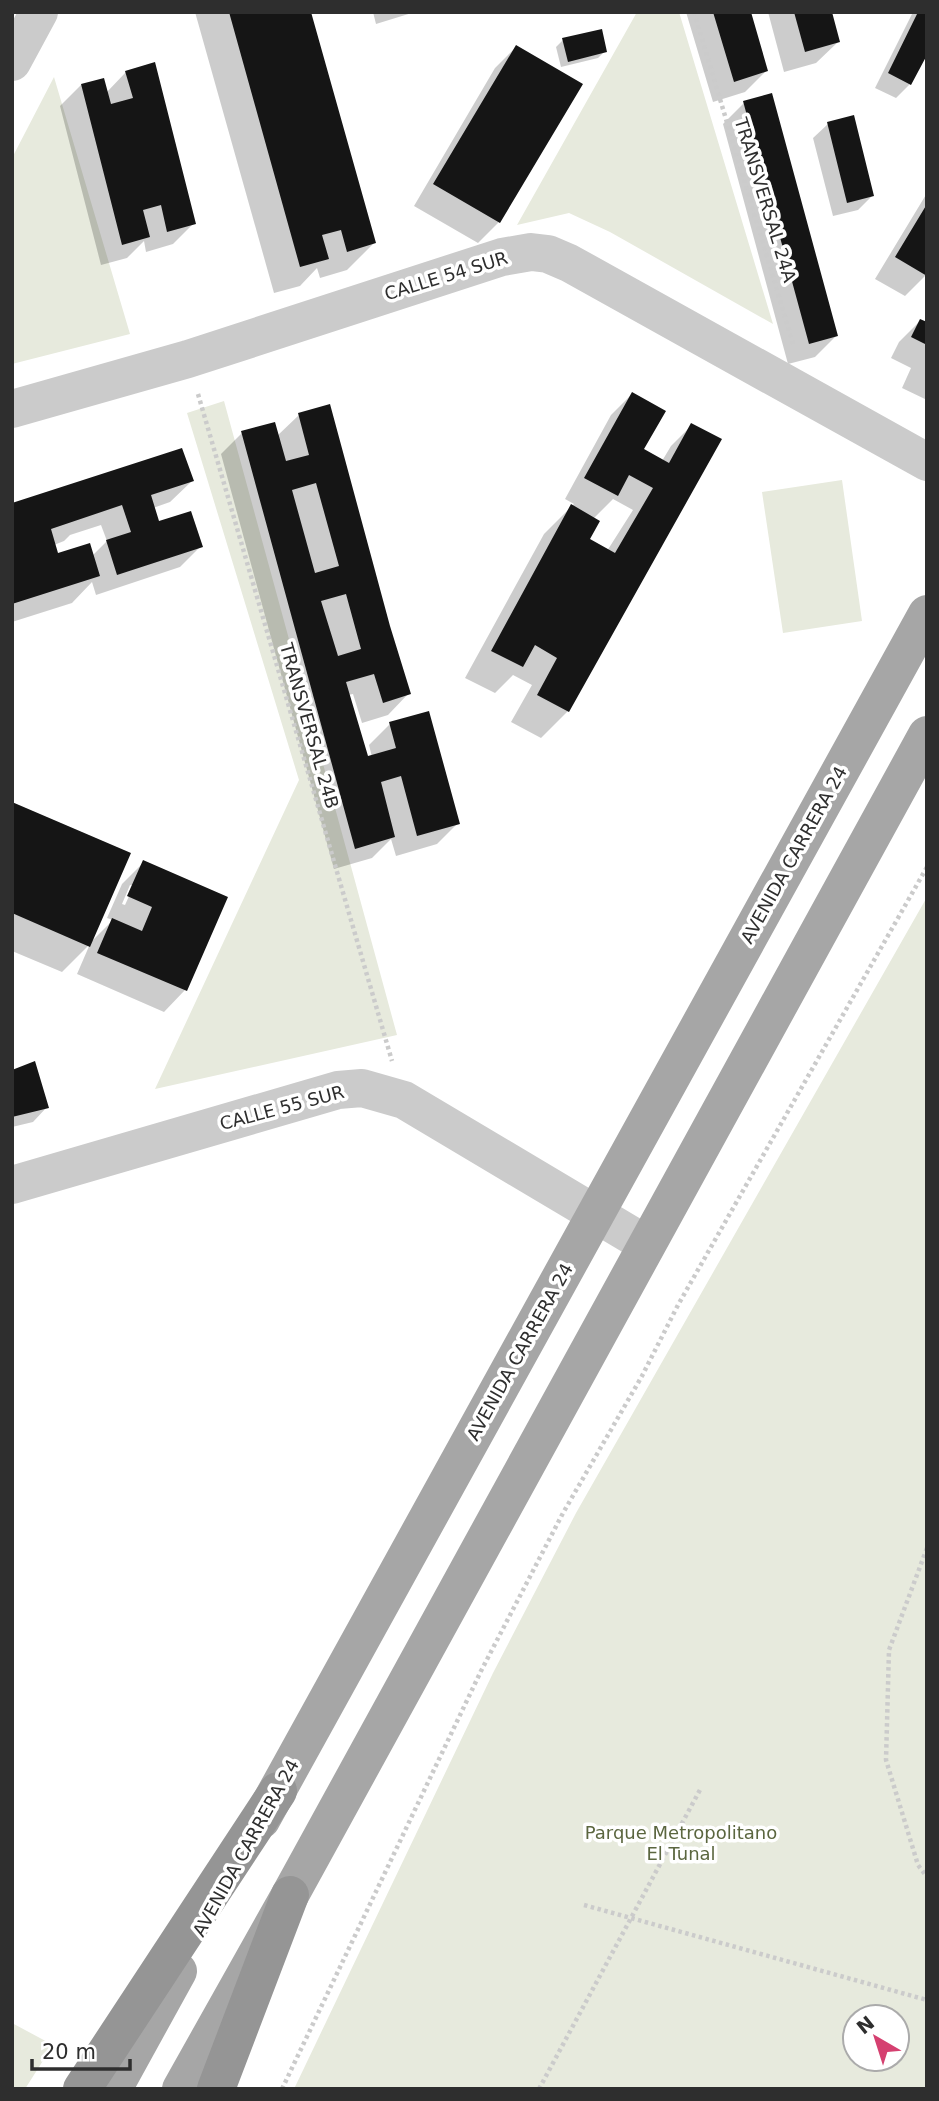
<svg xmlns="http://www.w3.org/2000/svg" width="939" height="2101" font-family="'DejaVu Sans',sans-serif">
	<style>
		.green { fill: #e7eadd; fill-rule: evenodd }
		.shadow { fill: #0003; fill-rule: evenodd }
		.building { fill: #151515; fill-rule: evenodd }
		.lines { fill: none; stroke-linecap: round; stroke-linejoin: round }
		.path { stroke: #cbcbcb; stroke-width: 4.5; stroke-dasharray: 3.5 3.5; stroke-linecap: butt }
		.minor { stroke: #cbcbcb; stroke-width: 38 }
		.major { stroke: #a6a6a6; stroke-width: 38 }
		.highway { stroke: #959595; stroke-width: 38 }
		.labels { text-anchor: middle; stroke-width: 7; stroke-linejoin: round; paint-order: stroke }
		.street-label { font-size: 18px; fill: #2e2e2e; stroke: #fff }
		.park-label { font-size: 18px; fill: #5b663f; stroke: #fff }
	</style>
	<rect width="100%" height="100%" fill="#fff"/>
	<path class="green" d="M637,12H679L773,324L610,232L569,213L517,225Z
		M54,77L130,334L12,364V158Z
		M224,401L397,1035L155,1089L299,780L187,413Z
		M842,480L862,621L783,633L762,492Z
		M927,897V2089H294L493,1673L576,1513ZM897,2017V2059H855V2017Z
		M12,2023L53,2045L25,2089H12Z"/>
	<path class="shadow" d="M195,12H309L374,243L347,270L320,278L317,268L300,286L274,293Z
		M373,12H415L376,24Z
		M686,12H749L766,71L745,92L713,102Z
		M768,12H830L838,42L816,63L784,72Z
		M913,12H927L910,84L896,98L875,88Z
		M563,40L605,51L598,58L561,67L556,47Z
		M516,47L499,222L478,243L414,206L495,68Z
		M126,72L194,223L173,244L146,252L144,241L127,258L101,265L60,106L81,85L106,93Z
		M744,103L836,336L815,357L788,364L723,124Z
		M828,124L873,195L858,210L833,216L813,138Z
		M927,193V274L905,296L875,279Z
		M920,321L927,324V400L902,388L911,368L891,358L899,342Z
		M632,394L642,450L662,461L671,446L692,425L568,711L541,738L511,722L532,685L513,675L495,693L465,678L544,534L574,504L565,499L611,415ZM613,499L633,510L607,551L588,540L593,519Z
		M299,415L409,693L388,715L362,723L353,694L348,695L366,758L372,757L369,745L390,724L458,823L437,844L396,856L391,839L372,858L334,869L221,454L242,433L277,436Z
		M192,481L170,502L153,508L158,523L201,546L180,567L96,595L92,582L72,603L12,622V505ZM101,525L107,541L92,556L57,555L54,545L64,541L70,535Z
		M12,804L90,943L113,920L107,918L122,884L143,863L226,898L185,990L164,1012L77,974L90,944L62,972L12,951ZM130,885H134L125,905L122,904Z
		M12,1072L47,1107L33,1122L12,1127Z"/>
	<path class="building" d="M229,12H311L376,243L347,252L341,230L322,235L329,259L300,267Z
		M713,12H751L768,71L734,82Z
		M794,12H832L840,42L805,52Z
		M918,12H927V55L911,85L888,73Z
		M602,29L607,52L568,62L562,38Z
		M516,45L583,84L500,223L433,184Z
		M155,62L196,224L167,232L161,205L143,210L150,237L122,245L81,84L104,78L111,104L133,98L125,71Z
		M772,93L838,336L809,344L743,101Z
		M854,115L874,196L847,203L827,122Z
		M927,204V276L895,257Z
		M920,319L927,322V345L911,337Z
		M632,392L666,411L644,449L669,463L691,423L722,439L569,712L537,695L557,658L535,645L523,667L491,651L571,504L600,521L590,539L615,553L653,488L629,475L618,496L584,478Z
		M330,404L390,626L411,694L383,703L374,674L346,682L368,756L396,748L389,722L429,711L460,824L417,836L401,776L381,782L395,837L355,849L241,431L275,422L286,461L309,455L298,413ZM316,483L339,566L315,573L292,490ZM346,594L361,649L338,656L321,601Z
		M182,448L194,481L151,495L159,521L191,511L203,547L117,575L106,540L131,532L122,505L51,529L58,553L90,543L100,576L12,604V503Z
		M12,802L131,853L90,947L12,913Z
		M143,860L228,897L187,991L97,953L112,918L142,931L152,907L127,896Z
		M35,1061L49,1108L12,1117V1070Z"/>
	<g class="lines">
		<path class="path" d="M694,12L794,347
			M198,394L392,1061
			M927,1548L889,1650L886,1760L918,1865L927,1877
			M584,1905L927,2000
			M282,2089L481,1671L563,1513L642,1376L678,1305L927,867
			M539,2089L701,1788"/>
		<path class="minor" d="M12,62L39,12
			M12,409L188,359L502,257L531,252L548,254L569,263L927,462
			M12,1185L338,1090L362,1088L404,1100L646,1244"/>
		<path class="major" d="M261,1820L927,614
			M113,2089L178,1971
			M181,2089L290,1895L927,735"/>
		<path class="highway" d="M82,2089L278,1791
			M216,2089L290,1895"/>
	</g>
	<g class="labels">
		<g class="street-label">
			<text transform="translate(765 200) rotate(73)" y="6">TRANSVERSAL 24A</text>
			<text transform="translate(446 276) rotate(-17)" y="6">CALLE 54 SUR</text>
			<text transform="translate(309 726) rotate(74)" y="6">TRANSVERSAL 24B</text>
			<text transform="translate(794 855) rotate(-61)" y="6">AVENIDA CARRERA 24</text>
			<text transform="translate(282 1108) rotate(-15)" y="6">CALLE 55 SUR</text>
			<text transform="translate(520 1352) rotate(-61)" y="6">AVENIDA CARRERA 24</text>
			<text transform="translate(246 1848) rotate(-61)" y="6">AVENIDA CARRERA 24</text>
		</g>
		<g class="park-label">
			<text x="681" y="1839">Parque Metropolitano<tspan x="681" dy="21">El Tunal</tspan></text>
		</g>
	</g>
	<rect width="939" height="2101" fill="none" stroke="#2e2e2e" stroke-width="28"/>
	<g transform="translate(876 2038) rotate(321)"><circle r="33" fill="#ffffff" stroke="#ababab" stroke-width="2"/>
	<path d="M0-5L12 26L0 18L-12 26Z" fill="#d54070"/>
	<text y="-10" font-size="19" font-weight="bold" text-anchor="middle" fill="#2e2e2e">N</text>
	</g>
	<path d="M32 2059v10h98v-10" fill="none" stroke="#2e2e2e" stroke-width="3.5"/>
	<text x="42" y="2059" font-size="21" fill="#2e2e2e" stroke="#ffffff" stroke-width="5" paint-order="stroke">20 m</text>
</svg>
